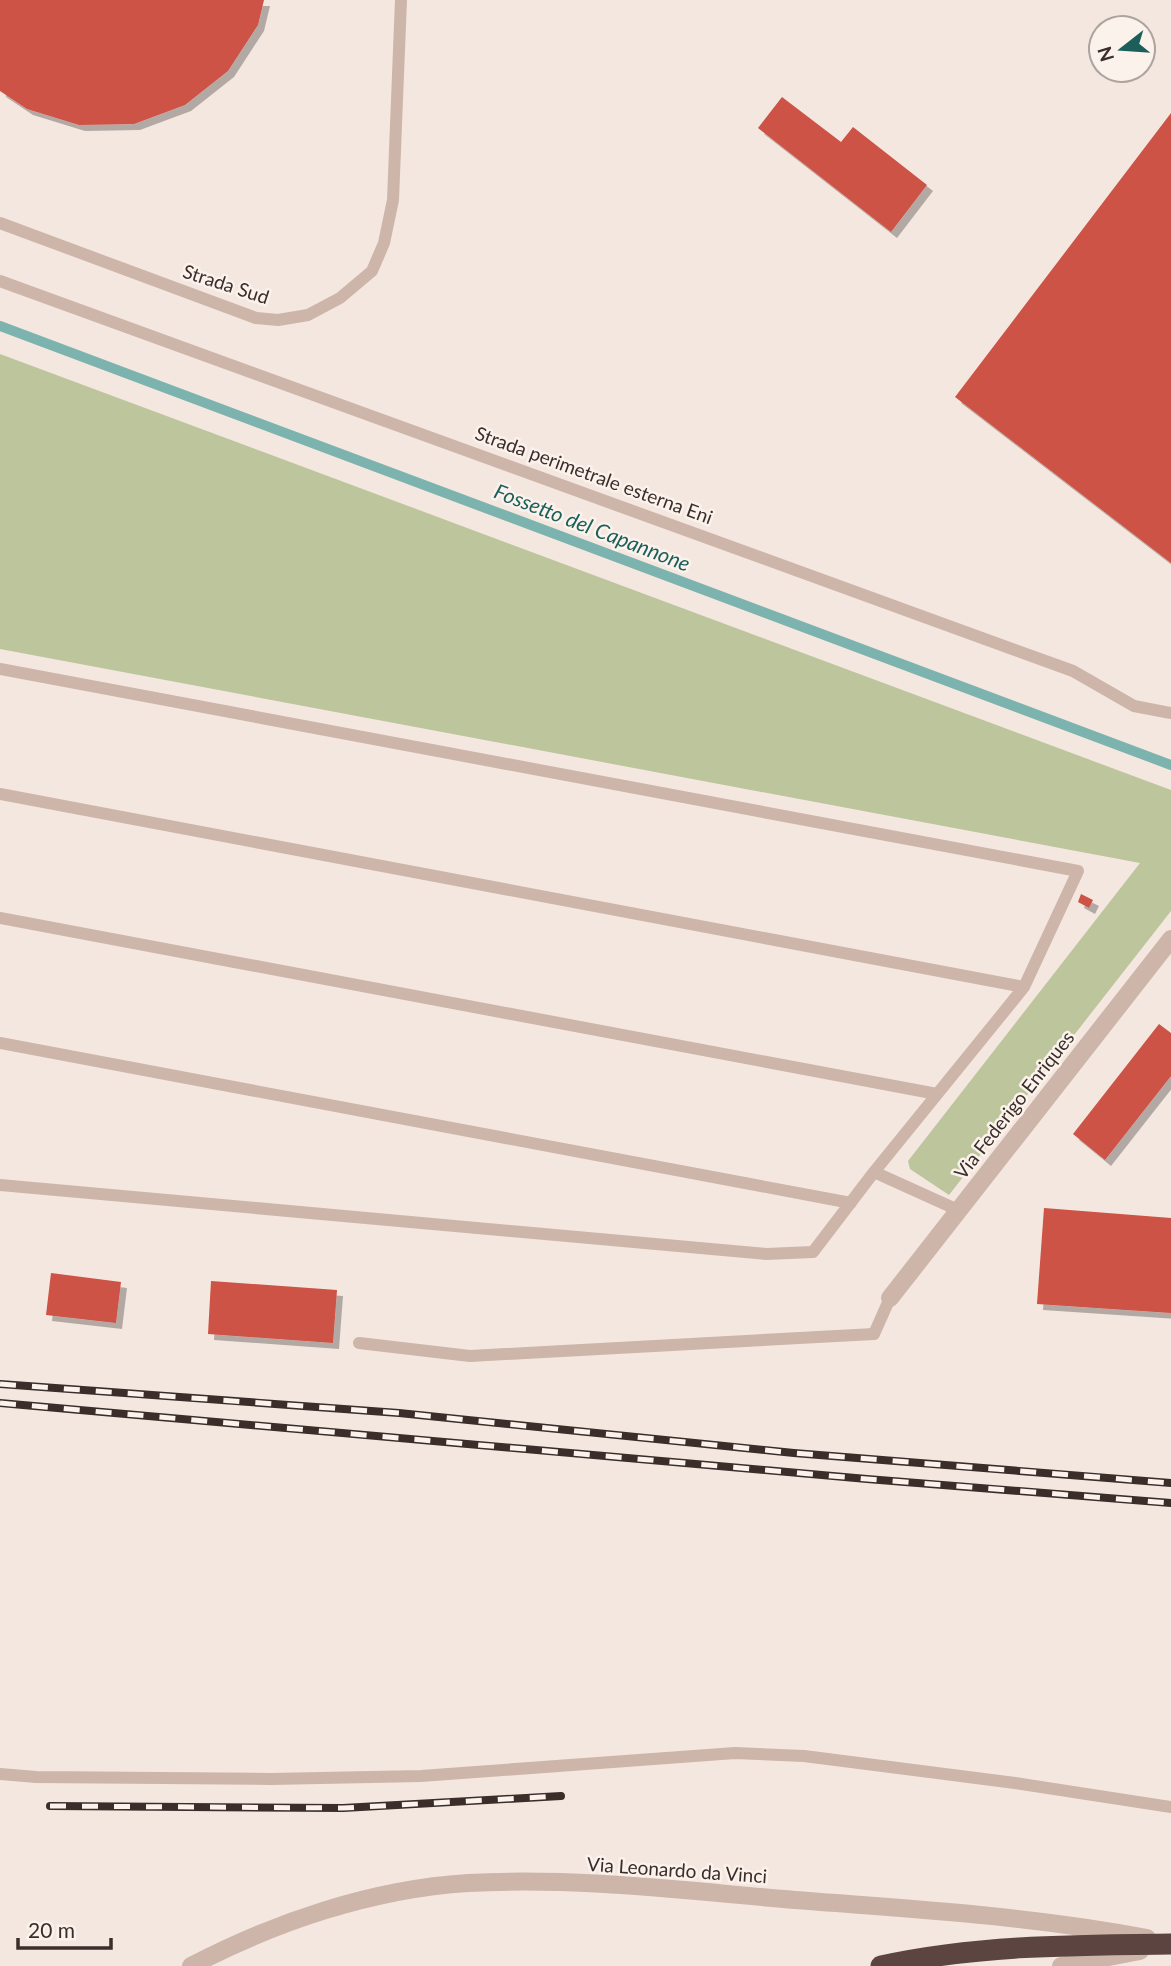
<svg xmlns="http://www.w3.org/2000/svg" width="1171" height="1966" font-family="Lato,sans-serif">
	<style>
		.green { fill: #bdc59d }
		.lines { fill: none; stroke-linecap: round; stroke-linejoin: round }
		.stream { stroke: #7cb3ae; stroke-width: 10 }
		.building { fill: #cc5245; filter: url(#shadow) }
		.lane { stroke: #cdb5aa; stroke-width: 12 }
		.street { stroke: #cdb5aa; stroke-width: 18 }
		.highway { stroke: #5c4540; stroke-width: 21 }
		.rail-casing { stroke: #3a2d2a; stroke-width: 8 }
		.rail { stroke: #fbf2ec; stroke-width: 5; stroke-dasharray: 16; stroke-linecap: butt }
		.labels { text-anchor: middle; stroke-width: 5; stroke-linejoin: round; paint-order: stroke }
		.street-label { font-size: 19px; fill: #3a2d2a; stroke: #fbf2ec }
		.water-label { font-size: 21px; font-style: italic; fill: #1c5f5a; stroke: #fbf2ec }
	</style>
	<defs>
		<filter id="shadow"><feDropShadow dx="6" dy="6" stdDeviation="0" flood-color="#0004"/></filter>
	</defs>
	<rect width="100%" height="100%" fill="#f4e7df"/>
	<path class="green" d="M0,354L1171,790V911L949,1195L910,1169L908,1161L1140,863L0,649Z"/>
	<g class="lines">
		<path class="stream" d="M0,326L1171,765"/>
	</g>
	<path class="building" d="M0,0H264L258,25L228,71L185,105L134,124L79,125L27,109L0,91Z
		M782,97L841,142L853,127L927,185L891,232L758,128Z
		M1171,113V563L955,397Z
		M1081,894L1093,900L1089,908L1078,902Z
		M1159,1024L1171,1033V1076L1105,1160L1073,1134Z
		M1044,1208L1171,1218V1313L1037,1304Z
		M51,1273L121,1282L116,1323L46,1315Z
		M211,1281L337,1290L333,1343L208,1334Z"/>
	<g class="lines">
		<path class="lane" d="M0,223L256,318L278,320L308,315L340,298L372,271L384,243L393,200L401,0
			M0,281L1073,671L1134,706L1171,713
			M0,669L1078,871L1024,987L874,1172L813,1252L766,1254L0,1185
			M0,794L1024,987
			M0,918L937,1094
			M0,1043L851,1203
			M874,1172L958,1210
			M359,1343L470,1356L874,1334L890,1298
			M0,1774L36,1777L271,1779L421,1776L735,1753L804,1756L1015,1783L1171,1807"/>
		<path class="street" d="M890,1298L1171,939
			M191,1966C275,1922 372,1889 468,1883C577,1877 687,1891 795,1900C913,1909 1031,1916 1147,1938
			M1061,1966L1140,1951"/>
		<path class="highway" d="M881,1966C977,1945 1074,1945 1171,1944"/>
		<defs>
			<path id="rail" d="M0,1384L399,1413L794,1453L1171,1483
				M0,1403L867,1479L1171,1503
				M50,1806L343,1808L561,1796"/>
		</defs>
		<use href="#rail" class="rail-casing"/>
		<use href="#rail" class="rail"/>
	</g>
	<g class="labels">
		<g class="street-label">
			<text transform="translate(226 284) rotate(18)" y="7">Strada Sud</text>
			<text transform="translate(594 475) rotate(20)" y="7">Strada perimetrale esterna Eni</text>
			<text transform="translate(1014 1105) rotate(-52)" y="7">Via Federigo Enriques</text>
			<text transform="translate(677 1870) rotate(4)" y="7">Via Leonardo da Vinci</text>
		</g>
		<g class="water-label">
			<text transform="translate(592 528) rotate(21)" y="7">Fossetto del Capannone</text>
		</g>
	</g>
	<g transform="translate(1122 49) rotate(253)"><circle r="33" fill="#fbf2ec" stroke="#aea39e" stroke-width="2"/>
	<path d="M0-5L12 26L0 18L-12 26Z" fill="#1c5f5a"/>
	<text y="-10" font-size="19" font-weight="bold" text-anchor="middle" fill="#3a2d2a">N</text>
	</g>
	<path d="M18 1938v10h93v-10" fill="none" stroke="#3a2d2a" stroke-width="3.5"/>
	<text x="28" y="1938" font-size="21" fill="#3a2d2a" stroke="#fbf2ec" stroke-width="5" paint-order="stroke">20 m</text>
</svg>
